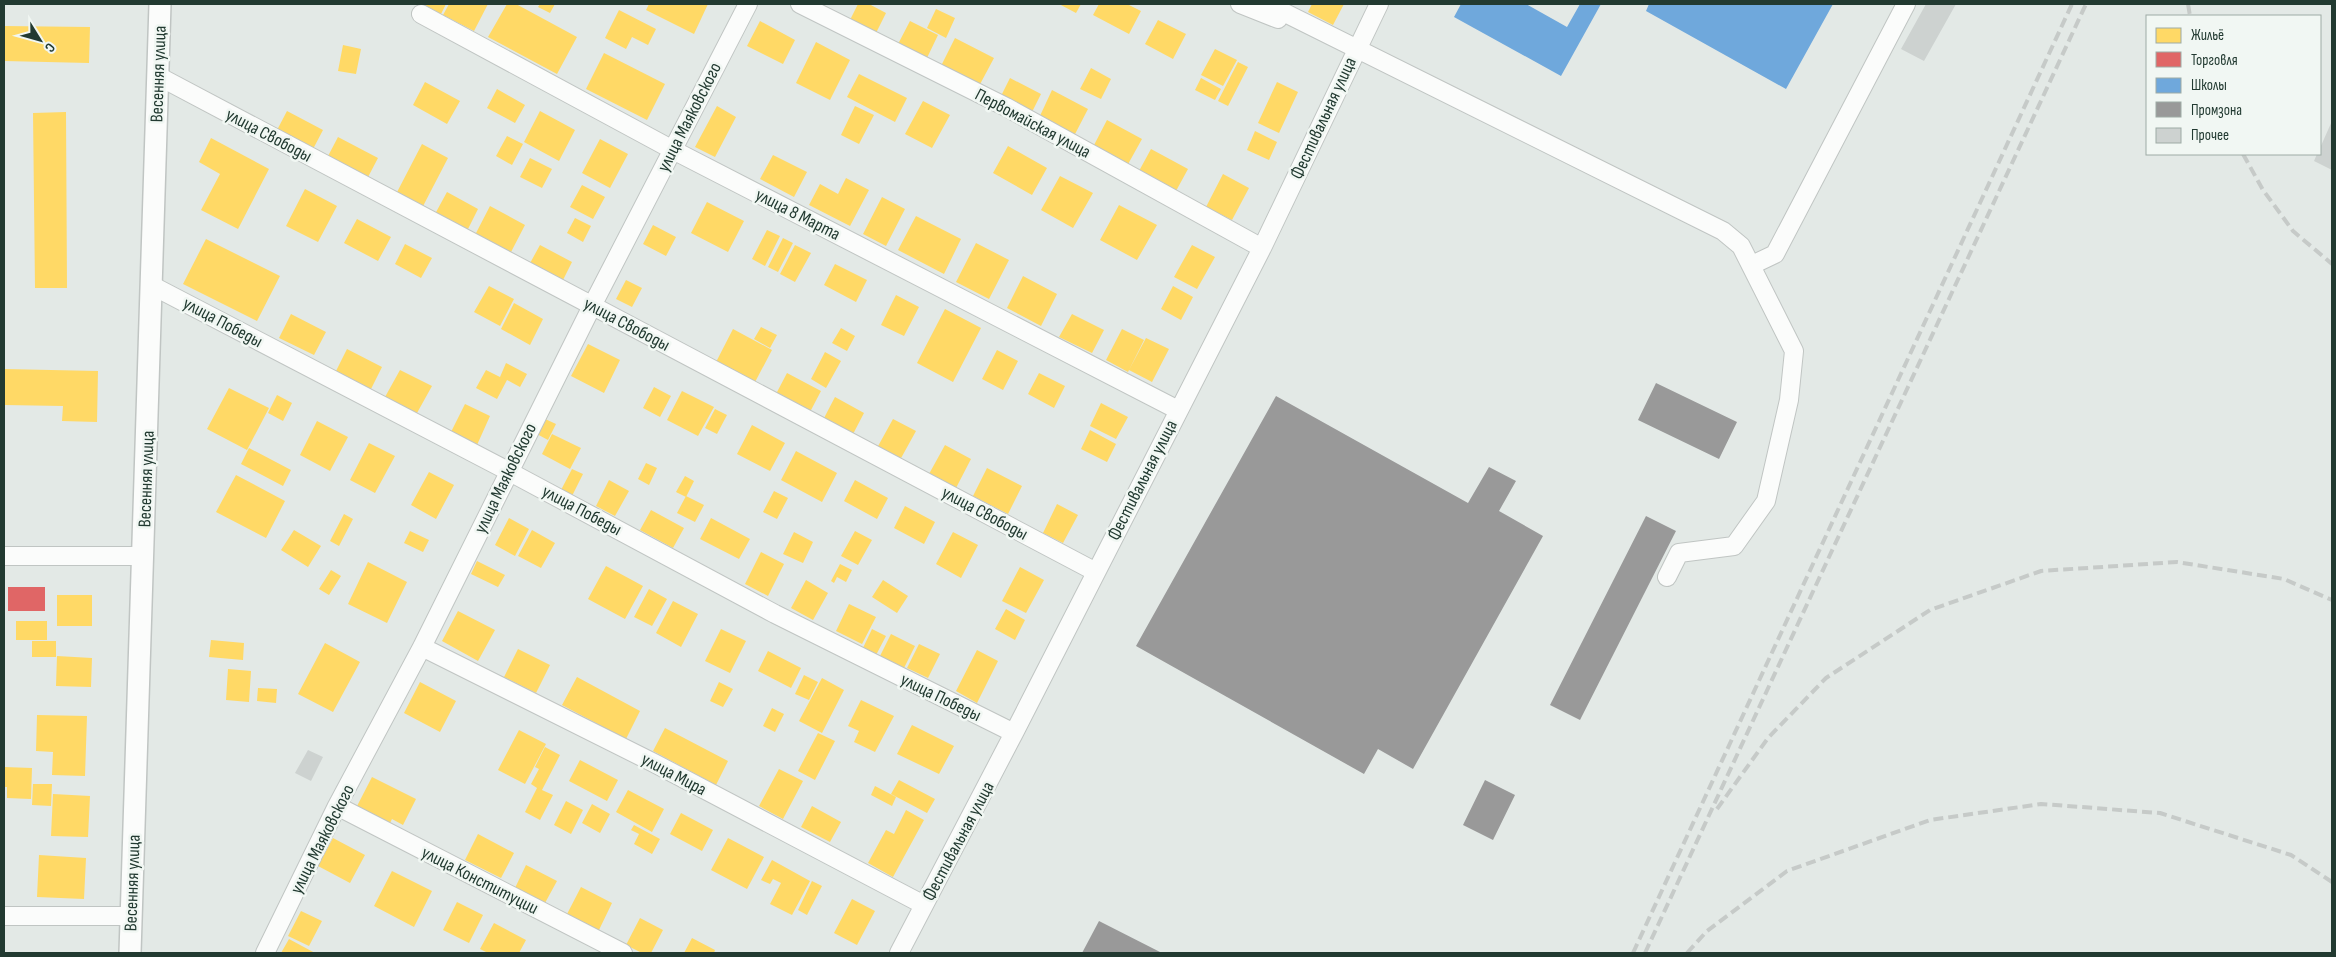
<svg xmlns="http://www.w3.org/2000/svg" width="2336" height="957" font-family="'Sofia Sans Condensed',sans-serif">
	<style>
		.homes { fill: #ffd966 }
		.shops { fill: #e06666 }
		.schools { fill: #6fa8dc }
		.industry { fill: #999 }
		.building { fill: #cdd2d0 }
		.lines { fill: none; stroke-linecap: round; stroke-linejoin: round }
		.minor-casing { stroke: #c0c5c3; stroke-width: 20 }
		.tertiary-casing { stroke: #c0c5c3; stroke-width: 24 }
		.minor { stroke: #fbfcfb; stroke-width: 18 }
		.tertiary { stroke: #fbfcfb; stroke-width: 21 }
		.rail { stroke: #c6cac8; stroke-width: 4; stroke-dasharray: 10 5; stroke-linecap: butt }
		.labels { text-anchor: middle; stroke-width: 5; stroke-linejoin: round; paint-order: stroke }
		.street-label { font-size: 18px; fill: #223a31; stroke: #f1f7f3 }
	</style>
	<rect width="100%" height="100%" fill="#e3e9e6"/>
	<path class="homes" d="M423,4H446L441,14Z
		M449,4H488L474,31L443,15Z
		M507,4H516L577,37L557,74L488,37Z
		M540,4H555L550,13L538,7Z
		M649,4H708L694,34L646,10Z
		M858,4H869L886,13L875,35L849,22Z
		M1059,4H1081L1076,13Z
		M1099,4H1127L1141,11L1129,34L1093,15Z
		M1312,4H1344L1333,25L1308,12Z
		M936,9L955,18L946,38L927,28Z
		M619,10L656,29L648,45L632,37L626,49L605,38Z
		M1158,20L1186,34L1173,59L1145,44Z
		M760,21L795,40L783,64L747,46Z
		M910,21L938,35L926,60L897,46Z
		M4,26L90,27L89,63L4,61Z
		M955,38L994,58L978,88L940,68Z
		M816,42L850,60L830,100L796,83Z
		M343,45L361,49L356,74L338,71Z
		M1215,49L1237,60L1223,86L1201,75Z
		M604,53L665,84L647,120L586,89Z
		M1238,62L1248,67L1228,106L1218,101Z
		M1091,68L1111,79L1101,99L1080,89Z
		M859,74L907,98L895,122L847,97Z
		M1010,78L1041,94L1030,116L999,100Z
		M1201,78L1221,89L1215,100L1195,90Z
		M425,82L460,101L447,124L413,105Z
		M1277,82L1298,92L1279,133L1258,123Z
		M497,89L525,105L515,123L487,108Z
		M1052,90L1088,109L1074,136L1039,118Z
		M923,101L950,115L932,148L905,134Z
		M717,106L736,117L715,157L695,147Z
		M855,106L874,115L859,144L841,135Z
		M287,111L323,130L312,151L276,132Z
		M540,111L575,130L559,161L524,142Z
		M66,112L67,288H35L33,113Z
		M1107,120L1142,139L1127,166L1093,147Z
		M1255,131L1277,142L1269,160L1247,150Z
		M507,136L523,144L512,165L496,156Z
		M338,137L378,158L367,179L327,158Z
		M211,138L269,169L238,229L201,210L220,174L199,162Z
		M600,139L628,154L610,188L582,173Z
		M422,144L448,158L421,210L395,196Z
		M1008,146L1047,168L1032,195L993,173Z
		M1151,149L1188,169L1176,191L1139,171Z
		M773,155L807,172L794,197L760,179Z
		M530,158L552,169L542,188L520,177Z
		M1223,174L1249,188L1232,220L1206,207Z
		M1060,176L1093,193L1073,228L1041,210Z
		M846,178L869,190L850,226L809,205L820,184L838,194Z
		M582,185L605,197L593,219L570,207Z
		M305,189L337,206L318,242L286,226Z
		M447,192L478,209L467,231L435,214Z
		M882,197L905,209L886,246L863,234Z
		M707,202L744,221L728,252L691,233Z
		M1119,205L1157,225L1137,260L1100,240Z
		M490,206L525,225L510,254L475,235Z
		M916,216L961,239L944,274L898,250Z
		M575,218L591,226L583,242L567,233Z
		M357,219L391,237L378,261L344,243Z
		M653,225L676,237L666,256L643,244Z
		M767,230L780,236L765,266L752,259Z
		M783,238L793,243L778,272L768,267Z
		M206,239L280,276L257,321L183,284Z
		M976,243L1009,260L989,299L956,282Z
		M405,244L432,258L421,278L395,264Z
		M540,245L572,262L562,282L529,265Z
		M795,245L811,253L795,282L780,274Z
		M1192,245L1215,257L1197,289L1174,277Z
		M835,264L867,280L856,302L824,285Z
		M1023,276L1057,294L1041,326L1007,308Z
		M626,280L642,288L632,307L616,299Z
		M489,286L514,299L500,326L474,312Z
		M1173,286L1193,297L1181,320L1161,309Z
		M896,295L919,307L904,336L881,325Z
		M514,303L543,319L530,345L501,329Z
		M945,309L981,328L953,382L917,363Z
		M291,314L326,332L314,355L279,338Z
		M1072,314L1104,330L1092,353L1059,337Z
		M761,327L777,335L770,348L754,339Z
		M841,328L855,336L847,351L832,343Z
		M733,329L772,350L754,384L715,364Z
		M1122,329L1144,340L1128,372L1106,360Z
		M1146,338L1169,349L1152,382L1129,370Z
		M588,344L620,360L604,393L571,376Z
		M347,349L382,367L371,389L336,371Z
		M997,350L1018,361L1003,390L982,379Z
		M825,352L841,361L826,388L811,379Z
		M506,363L527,374L520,387L507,380L497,399L476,388L486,370L500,377Z
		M4,369L98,371L97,422L62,421L63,406L4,405Z
		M400,370L432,386L417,413L385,397Z
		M787,373L821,391L810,412L776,394Z
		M1039,373L1065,386L1054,408L1028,394Z
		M654,387L671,396L660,417L643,408Z
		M229,388L269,408L247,450L207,429Z
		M682,391L714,407L698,436L667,420Z
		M277,395L292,403L283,421L268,413Z
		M835,397L864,413L852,436L823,420Z
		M1101,403L1128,417L1116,439L1090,426Z
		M465,404L490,416L477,445L451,432Z
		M715,409L727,415L717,434L705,428Z
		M543,418L556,424L548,440L535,433Z
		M893,419L916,431L900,460L877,448Z
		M317,421L348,437L330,471L300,455Z
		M752,425L785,443L770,471L737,454Z
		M1090,430L1116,444L1107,462L1081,449Z
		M552,434L581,448L570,469L542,454Z
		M369,443L395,456L375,493L350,480Z
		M945,445L971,459L956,488L929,474Z
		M249,448L291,470L283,486L241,464Z
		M796,451L837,473L822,502L781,480Z
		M646,463L657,468L649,485L638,479Z
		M987,468L1022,486L1008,514L973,496Z
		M572,469L583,474L572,496L561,490Z
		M429,472L454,485L436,519L411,505Z
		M236,475L285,501L266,538L216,512Z
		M685,476L694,481L686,497L676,492Z
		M609,480L629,491L615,516L596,506Z
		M855,480L888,498L877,519L844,501Z
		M774,491L788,498L777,519L763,512Z
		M686,496L704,505L695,522L677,513Z
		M1057,504L1078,515L1063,543L1043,533Z
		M905,506L935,522L924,544L894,528Z
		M651,510L684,528L673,548L640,530Z
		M344,514L353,519L339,546L330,541Z
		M509,518L529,529L515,556L495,545Z
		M711,518L750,539L739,559L700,539Z
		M294,530L321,546L308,567L281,550Z
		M532,530L555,543L541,568L518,556Z
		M410,531L429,540L423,552L404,543Z
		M855,531L872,540L858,565L841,556Z
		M794,532L813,542L803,563L783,554Z
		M953,532L978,545L961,578L936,564Z
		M761,552L784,564L768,596L745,584Z
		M477,561L505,575L498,587L471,574Z
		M368,562L407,582L387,623L348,604Z
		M840,564L852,570L846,582L837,577L834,583L831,581Z
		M606,566L643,586L625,619L588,599Z
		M1020,567L1044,580L1026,613L1002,601Z
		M331,570L341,576L329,595L319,589Z
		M806,580L828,593L813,620L791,608Z
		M883,580L908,596L897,613L872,597Z
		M649,589L667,599L652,626L634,617Z
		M57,595H92V626H57Z
		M673,601L698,614L681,647L656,633Z
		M849,604L876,617L862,644L836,631Z
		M1006,609L1025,620L1015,640L995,629Z
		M458,611L495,630L478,661L442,641Z
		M16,621H47V640H16Z
		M721,629L746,641L730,673L705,661Z
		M872,629L886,636L875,657L862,650Z
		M891,634L915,646L904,668L880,656Z
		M211,640L244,643L243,660L209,657Z
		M32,641H56V657H32Z
		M325,643L360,662L333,712L298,694Z
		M919,644L940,654L928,678L907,668Z
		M518,649L550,665L536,693L504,677Z
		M977,650L998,661L977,703L956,691Z
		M768,651L801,668L791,688L758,671Z
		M57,656L92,658L91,687L56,686Z
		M228,669L251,671L249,702L226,700Z
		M804,675L818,682L809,700L795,694Z
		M577,677L640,711L626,739L562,705Z
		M822,678L844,690L822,733L799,721Z
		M420,682L456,701L440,732L404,713Z
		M719,682L733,689L723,707L710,701Z
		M258,688L277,689L276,703L257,701Z
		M861,700L894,716L875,752L854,742L859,731L848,726Z
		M772,708L784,714L775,732L763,726Z
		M37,715L87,716L85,776L52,775L53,752L36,751Z
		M912,725L954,746L939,774L897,754Z
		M665,728L728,761L716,785L653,751Z
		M519,730L546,744L525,784L498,770Z
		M818,733L835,741L815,780L798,771Z
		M545,747L560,755L542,790L553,795L540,820L525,812L537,788L531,784L539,769L535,767Z
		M580,760L618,780L607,801L569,781Z
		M4,767L32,768L31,799L7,798V787H4Z
		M779,769L803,781L783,819L759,806Z
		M372,777L416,799L403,825L392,819L389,825L356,808Z
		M899,780L935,799L927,813L891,794Z
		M33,784H52L51,806L32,805Z
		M875,786L896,797L892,806L871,795Z
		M628,790L664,809L652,832L616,812Z
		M53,794L90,796L88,837L51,836Z
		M566,801L583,810L571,834L554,825Z
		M592,804L610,814L600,833L582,823Z
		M812,806L841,822L830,842L801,827Z
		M906,810L924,820L893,877L868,863L886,830L894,834Z
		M681,813L713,830L702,851L670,834Z
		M634,825L660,839L652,854L634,844L639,834L631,830Z
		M478,834L514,853L501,878L465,860Z
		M333,838L365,855L350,883L318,866Z
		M728,838L764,857L747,889L711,870Z
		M39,855L86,858L84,899L37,897Z
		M772,860L810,881L792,915L770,904L781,883L773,879L770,884L761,880Z
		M526,865L557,881L545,903L515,888Z
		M392,871L432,891L414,927L374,906Z
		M812,881L822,886L807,915L798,910Z
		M581,887L612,903L598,932L566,916Z
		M852,899L875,911L857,945L834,933Z
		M457,902L483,915L469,943L443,930Z
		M301,911L322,921L309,946L288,936Z
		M640,918L663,930L651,953H642L626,945Z
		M494,923L526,940L519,953H488L480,949Z
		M692,938L715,950L714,953H684Z
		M289,939L315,953H281Z"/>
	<path class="shops" d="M8,587H45V611H8Z"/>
	<path class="schools" d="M1461,4H1526L1567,27L1580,4H1601L1561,76L1454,17Z
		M1649,4H1833L1786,89L1646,11Z"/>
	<path class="industry" d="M1656,383L1737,422L1719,459L1638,420Z
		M1276,396L1468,503L1489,467L1516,481L1499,511L1543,536L1413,769L1378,749L1364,774L1136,646Z
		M1646,516L1676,531L1580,720L1550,705Z
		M1485,780L1515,795L1493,840L1463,825Z
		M1099,921L1162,953H1082Z"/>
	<path class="building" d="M1926,4H1956L1924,61L1901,49Z
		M2332,121V170L2314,161L2317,154H2320V148Z
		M308,750L323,757L311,781L295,773Z"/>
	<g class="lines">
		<defs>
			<path id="minor" d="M800,4L1006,107L1262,248
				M1240,4L1278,19
				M1267,4L1723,231L1741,246L1794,351L1789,400L1766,501L1734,546L1679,553L1667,577
				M421,14L673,150L1178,410
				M158,76L1096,572
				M1752,265L1775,254L1906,4
				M151,285L508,471L775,614L1014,733
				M4,556H143
				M422,647L654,763L924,905
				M337,806L623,953
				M4,916H131
				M265,953L337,806L422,647L592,306L748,4
				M899,953L1014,733L1262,248L1379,4"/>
			<path id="tertiary" d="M130,953L160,4"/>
		</defs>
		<use href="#minor" class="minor-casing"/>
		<use href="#tertiary" class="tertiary-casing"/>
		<use href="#minor" class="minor"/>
		<use href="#tertiary" class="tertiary"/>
		<path class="rail" d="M2188,4L2190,16
			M2243,154L2263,190L2293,231L2332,264
			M1717,809L1768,738L1826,678L1930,610L2041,571L2177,562L2284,579L2332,600
			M1633,953L2072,4
			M1645,953L2086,4
			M1687,953L1707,931L1787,871L1930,820L2041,804L2160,813L2291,855L2332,882"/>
	</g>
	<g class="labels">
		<g class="street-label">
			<text transform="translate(158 74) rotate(-88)" y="6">Весенняя улица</text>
			<text transform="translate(689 117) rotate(-63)" y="6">улица Маяковского</text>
			<text transform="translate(1323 118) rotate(-65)" y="6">Фестивальная улица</text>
			<text transform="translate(1033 123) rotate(28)" y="6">Первомайская улица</text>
			<text transform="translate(269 135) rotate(28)" y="6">улица Свободы</text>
			<text transform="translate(798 214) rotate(27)" y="6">улица 8 Марта</text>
			<text transform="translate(223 322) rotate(28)" y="6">улица Победы</text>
			<text transform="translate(627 324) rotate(28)" y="6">улица Свободы</text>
			<text transform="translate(505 478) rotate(-64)" y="6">улица Маяковского</text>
			<text transform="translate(146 479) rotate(-88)" y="6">Весенняя улица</text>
			<text transform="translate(1142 480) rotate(-63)" y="6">Фестивальная улица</text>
			<text transform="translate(582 510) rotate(28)" y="6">улица Победы</text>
			<text transform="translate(985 513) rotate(28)" y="6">улица Свободы</text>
			<text transform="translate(941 697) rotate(26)" y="6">улица Победы</text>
			<text transform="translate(674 774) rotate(28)" y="6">улица Мира</text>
			<text transform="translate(322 839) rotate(-63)" y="6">улица Маяковского</text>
			<text transform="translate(958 841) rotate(-62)" y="6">Фестивальная улица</text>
			<text transform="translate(480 880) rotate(27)" y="6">улица Конституции</text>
			<text transform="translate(132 883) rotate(-88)" y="6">Весенняя улица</text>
		</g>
	</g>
	<rect width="2336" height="957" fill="none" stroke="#223a31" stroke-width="10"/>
	<rect x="2146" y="15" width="175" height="140" fill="#f1f7f3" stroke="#9eaba5"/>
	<rect x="2156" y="28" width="25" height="15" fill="#ffd966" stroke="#9eaba5"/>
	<text x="2191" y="40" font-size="15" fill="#223a31">Жильё</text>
	<rect x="2156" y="52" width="25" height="15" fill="#e06666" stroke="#9eaba5"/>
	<text x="2191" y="65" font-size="15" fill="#223a31">Торговля</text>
	<rect x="2156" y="78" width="25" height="15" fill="#6fa8dc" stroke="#9eaba5"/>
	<text x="2191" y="90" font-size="15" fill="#223a31">Школы</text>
	<rect x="2156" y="102" width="25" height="15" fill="#999999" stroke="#9eaba5"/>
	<text x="2191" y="115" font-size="15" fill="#223a31">Промзона</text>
	<rect x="2156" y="128" width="25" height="15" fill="#cdd2d0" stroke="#9eaba5"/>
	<text x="2191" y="140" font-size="15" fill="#223a31">Прочее</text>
	<g transform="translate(40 40) rotate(127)" stroke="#f1f7f3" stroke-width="4" paint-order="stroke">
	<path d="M0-4L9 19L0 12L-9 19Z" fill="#223a31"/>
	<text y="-8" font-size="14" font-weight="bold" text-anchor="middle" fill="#223a31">С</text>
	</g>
</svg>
